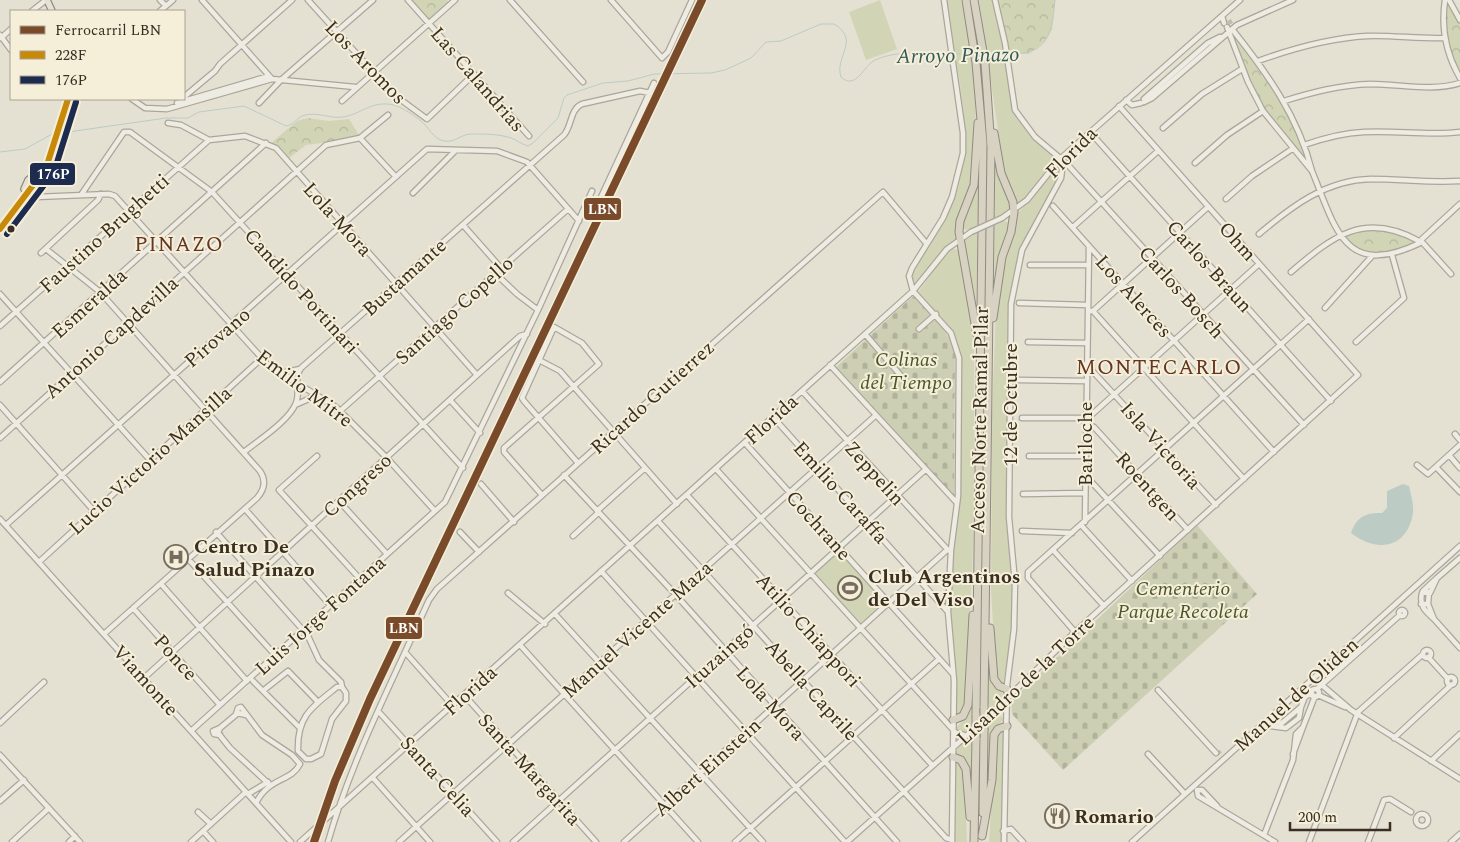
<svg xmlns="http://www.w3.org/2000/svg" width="1460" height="842" font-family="Spectral,serif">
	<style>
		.grass { fill: #d2d5b5 }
		.cemetery { fill: url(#cemetery-stones) }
		.park { fill: url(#park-crowns) }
		.water { fill: #bccbc3 }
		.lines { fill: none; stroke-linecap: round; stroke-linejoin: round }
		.stream { stroke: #bccbc3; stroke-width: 1 }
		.minor-tunnel { stroke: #c3bdaf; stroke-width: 4.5; stroke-dasharray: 4.5 2; stroke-linecap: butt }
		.minor-casing { stroke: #aba69a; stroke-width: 7 }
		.major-casing { stroke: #908b81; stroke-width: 8 }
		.highway-casing { stroke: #908b81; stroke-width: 9 }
		.minor { stroke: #eeebe3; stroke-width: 4.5 }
		.major { stroke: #e5e2d5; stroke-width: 5.5 }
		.highway { stroke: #d8d2c2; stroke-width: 7 }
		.minor-bridge-casing { stroke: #aba69a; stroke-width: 7; stroke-linecap: butt }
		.highway-bridge-casing { stroke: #908b81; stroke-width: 9; stroke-linecap: butt }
		.minor-bridge { stroke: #eeebe3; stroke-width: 4.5 }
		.highway-bridge { stroke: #d8d2c2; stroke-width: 7 }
		.bus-1-casing { stroke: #f5efd9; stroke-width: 10 }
		.bus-2-casing { stroke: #f5efd9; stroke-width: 10 }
		.bus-1 { stroke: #c88808; stroke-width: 6 }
		.bus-2 { stroke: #1d2b4f; stroke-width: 6 }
		.rail-1-casing { stroke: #f5efd9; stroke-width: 11 }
		.rail-1 { stroke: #7a4b2a; stroke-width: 8 }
		.bus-dot { fill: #3a2f22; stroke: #f5efd9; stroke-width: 2 }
		.labels { text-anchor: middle; stroke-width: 4; stroke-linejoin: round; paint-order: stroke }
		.street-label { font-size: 20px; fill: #3a2f22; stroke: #f5efd9 }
		.park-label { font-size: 20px; font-style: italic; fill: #485629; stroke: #f5efd9 }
		.poi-label { font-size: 20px; font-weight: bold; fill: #3a2f22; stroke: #f5efd9; text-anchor: start }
		.water-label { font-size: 21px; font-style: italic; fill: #325959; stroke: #f5efd9 }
		.neighbourhood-label { font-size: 21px; letter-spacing: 1px; fill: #653523; stroke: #f5efd9 }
		.line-badge { stroke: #f5efd9; stroke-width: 2 }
		.badge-label { font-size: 14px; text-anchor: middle; font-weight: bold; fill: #fff }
	</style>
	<defs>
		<pattern id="cemetery-stones" width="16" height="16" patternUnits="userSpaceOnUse" patternTransform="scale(1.25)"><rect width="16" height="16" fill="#cdcfb4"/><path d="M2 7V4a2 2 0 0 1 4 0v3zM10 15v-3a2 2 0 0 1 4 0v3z" fill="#b1b29a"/></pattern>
		<pattern id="park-crowns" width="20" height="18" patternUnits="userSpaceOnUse" patternTransform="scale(1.25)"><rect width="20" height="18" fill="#d2d5b5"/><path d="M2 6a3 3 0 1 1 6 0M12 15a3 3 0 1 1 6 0" fill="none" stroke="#b5b79b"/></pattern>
	</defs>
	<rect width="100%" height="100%" fill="#e5e1d2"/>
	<path class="grass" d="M880,0L897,49L866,60L849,12Z
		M946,0H961L969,39L975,90L976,128L972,181L955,239L915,283L911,280L914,269C927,247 945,224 954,200C977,136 955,64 946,0Z
		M979,0H993L1003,43L1011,103L1027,132L1055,158L1026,198L1020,202H1016L1005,179Z
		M995,146L1011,203L1008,212L999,216L1000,222L1005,221L1010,224L994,288Z
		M979,162L976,317L963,242L973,235V229L966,230L962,227Z
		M1057,168L1060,170V175L1020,249L1009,305L1008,504L1013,570L1012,632L1003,685L996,679L991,590L992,416L996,305L1002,262L1015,229L1017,214Z
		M952,248L958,250C977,301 974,357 974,411C975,483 974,555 969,627C967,657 970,688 961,717L956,715L957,683L950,615L953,550L960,493V351L951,330L918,292L949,250Z
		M840,550L887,603L860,627L813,574Z
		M989,649L995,685L1002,692L1004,698L964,733L958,732L956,728L965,717L972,694V719L988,706Z
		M998,714L1004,719L993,731L987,792L988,721Z
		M1004,730L1001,842H989L995,737L998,731Z
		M971,736L972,741L970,796L960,758L956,753L957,748Z
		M957,762L964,771L967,842H955L954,765Z"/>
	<path class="cemetery" d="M913,296C931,313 949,329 955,354L954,496L836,367Z
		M1197,525L1257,594L1063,770L1012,714L1011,701Z"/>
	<path class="park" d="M412,0H447L449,2L429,19Z
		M995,0H1055L1052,30L1044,42L1029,54H1006Z
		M1446,1L1460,25V75C1446,52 1445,27 1446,1Z
		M1234,36C1265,74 1295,115 1308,164L1264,110L1247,76Z
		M308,118L329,121L349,119L359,135L345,140L306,145L288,159L271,143L297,121Z
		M1366,229L1386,230L1419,241C1413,244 1407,249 1402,251C1383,257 1351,255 1343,234Z"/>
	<path class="water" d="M1403,484L1409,486C1411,495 1414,505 1413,513C1407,549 1377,553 1351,533C1356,517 1366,512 1382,513L1387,508V491Z"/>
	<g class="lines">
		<path class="stream" d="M954,54H970
			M987,54H1005
			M1009,54C1049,55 1052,33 1055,0
			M61,133L166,118H188L199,112L244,106L286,126C294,125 297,117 305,115C319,112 331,119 343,117C362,114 371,100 394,105C403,108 414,115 421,121C429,127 433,139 444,141C456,143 462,133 473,134C485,134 499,134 511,138C517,140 521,144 528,146L533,143L558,118L564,98L567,95L603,83L628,81L654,74L711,73L725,70L751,58L766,42L781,41L821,24H834C861,40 834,57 841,77C856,91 864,65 875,60C897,50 927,53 950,54
			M0,152L25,149L54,133"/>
		<path class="minor-tunnel" d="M1229,20L1231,24
			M1218,751L1220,754"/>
		<defs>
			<path id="minor" d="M160,0L166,6
				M202,0L272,79L355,87
				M308,0L393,94L427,119L474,74
				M408,0L529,136
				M510,0L583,82
				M611,0L662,58L668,52L692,0
				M944,0L963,133V153L952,197L943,218L912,268L909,276L913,291L951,333L959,358L958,496L951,550L948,612L954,681L952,842
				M995,0L1005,43L1015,110L1035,137L1067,164L1304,425
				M1445,0C1441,27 1446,54 1460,78
				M1449,0L1460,20
				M32,11L46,0
				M160,11L173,0
				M1222,16L1224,23
				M1227,27L1248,82L1263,111L1312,171C1298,116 1267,73 1232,29
				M0,35L11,50
				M1,38L11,29
				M1258,61C1294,48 1329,38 1367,36C1393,35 1419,39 1445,38
				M184,97L215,71L220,64L292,0
				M132,99L145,108L167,109L272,79
				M1144,99L1208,43L1220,37
				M1126,100L1132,105L1141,103
				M342,101L455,0
				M1284,101C1313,92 1340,85 1371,84C1400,84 1432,92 1460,83
				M1144,102L1152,98L1237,25L1293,0
				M177,103L269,76
				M259,103L281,80L373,0
				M168,123L181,125L209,140L245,136L276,148L477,375
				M69,126L75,99
				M1163,128L1202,94L1242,69
				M1090,132L1331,401
				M360,138L396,177
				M1304,145C1324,138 1343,133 1364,132C1396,130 1428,136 1460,132
				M1195,163L1227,135L1263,111
				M1312,171C1336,229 1344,279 1420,243
				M413,193L455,151
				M28,194L36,197L109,194L115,196L269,366L336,407L386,457L435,511
				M81,195L124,132H130L212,192L463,468
				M39,197V189L54,165L64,138
				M1226,199L1252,176L1292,149
				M1053,206L1274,452
				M596,208L654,83
				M1002,218L1027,200L1060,159L1240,0
				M463,225L501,268
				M1073,227L1158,151
				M1259,234C1292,206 1326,180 1371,179C1401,179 1429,183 1460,181
				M1422,239L1460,204
				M1423,243L1451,274
				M46,249L100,292L260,471C266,480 265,489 257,498L104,634
				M41,253L98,200L101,194
				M1030,265H1087
				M1291,272C1333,236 1364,211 1419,241
				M495,273L517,294L538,310
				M0,294L150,460
				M1019,303L1087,305
				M1325,308L1373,255
				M1090,311H1093L1208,207
				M1093,311L1244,479
				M0,326L209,140
				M919,329L936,314
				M865,334L902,377
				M1028,342L1086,343
				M1356,342L1404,298L1392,255
				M539,360L560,371L677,504
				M1086,364L1216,505
				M830,365L957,503
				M281,373L300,369
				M1019,380L1085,381
				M0,382L266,143
				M802,391L948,550
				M450,400L480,433
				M0,405L94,511
				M295,405L311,398H320
				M340,411L568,209
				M773,417L948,612
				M1022,418H1088L1259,264
				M1085,423L1094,427L1188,530
				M1455,434L1460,440
				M0,438L326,145L360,138L388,115
				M745,443L953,674
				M244,452C259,440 289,421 296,403C301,391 293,379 301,368L564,135C572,126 570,109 582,104L640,91L650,93
				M1449,455L1460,468
				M317,456L279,490L360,579
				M1029,456H1085
				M1417,465L1428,474L1460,445
				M1436,467L1460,492
				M716,469L956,733L964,735
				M564,475L675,594L897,842
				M1085,475L1160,556
				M481,484L514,522
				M1023,494L1084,493
				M542,495L504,452V448L599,364L582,343L554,327L522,398L524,401L578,463
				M687,495L932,765
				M339,501L387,554
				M245,509L330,605
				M597,511L645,468
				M0,519L291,842
				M658,521L946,838L952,840
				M1085,522L1089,246
				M6,525L427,149L497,151L527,162L579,221
				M1081,525L1132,581
				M1022,531L1072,533
				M216,532L303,630
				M460,532L479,552
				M573,536L598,513
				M1053,550L1104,606
				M181,551L275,655
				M39,562L261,359
				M601,571L845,842
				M1437,578L1460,558
				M161,584L247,681
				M1423,591L1437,578L1430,593
				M508,593L545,624
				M1421,604H1428L1429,592L1422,593C1419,606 1425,611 1434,619L1428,604
				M133,608L220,705
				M1399 613a3 3 0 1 1 6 0a3 3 0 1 1-6 0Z
				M555,614L763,842
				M1434,619L1460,648
				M1075,632L1028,578V572L1309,319
				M308,636L319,660L341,682L342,687
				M520,645L698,842
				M1423 654a4 4 0 1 1 8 0a4 4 0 1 1-8 0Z
				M405,652L453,706
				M1428,657L1448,679
				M1447 681a4 4 0 1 1 8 0a4 4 0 1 1-8 0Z
				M144,678L520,336L527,334
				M253,681L299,727
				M1323,686L1351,710L1460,779
				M337,687H342L346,693V701L332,719L321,754L311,759H306L298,751C297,716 311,708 337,687Z
				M1317,689L1400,615
				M1311 693a4 4 0 1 1 8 0a4 4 0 1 1-8 0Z
				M264,690L288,671L318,702
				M1158,690L1216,753
				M1318,695L1345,707
				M465,696L596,842
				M1301,707L1305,697L1312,693
				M378,711L497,842
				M236,714L238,708L241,707L262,735L292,755L300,764C291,782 269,777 256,803
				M246,715L238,713L220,728L218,733L230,748L269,784
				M0,723L44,682
				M1261,725L1286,728L1299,718L1301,707L1282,723L1271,721L1269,718
				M1303,727L1315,696
				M191,731L445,502L538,310L592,191
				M220,735L214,734L213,731L220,728
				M1394,738L1451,685
				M1148,754L1185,794
				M0,755L80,842
				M1431,761L1460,734
				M373,778L430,842
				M248,794L268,782
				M0,801L24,780
				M1217,806L1202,790H1197L1198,796L1275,842
				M198,812L211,824
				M1416 820a6 6 0 1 1 12 0a6 6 0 1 1-12 0Z
				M203,831L213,842
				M1003,831L1011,829L1023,842
				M1264,835L1293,760L1296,734L1303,727L1293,754
				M12,842L49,808
				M69,842L75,836
				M191,842L246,792
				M300,842L913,291L947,249L971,232
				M328,842C352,758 393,680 429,600L437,589L883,192L926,243
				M399,842L875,416
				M513,842L925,470
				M624,842L947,550
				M735,842L939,659
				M847,842L992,713L1075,632L1358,375L1119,106
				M1004,842L1007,685L1014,629L1015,583L1009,517L1011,304L1022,250L1061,178L1062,170L1060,159
				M1132,842L1460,546
				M1309,842L1358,712L1423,654
				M1368,842L1384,800L1390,799L1411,812
				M1451,842L1460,834"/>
			<path id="major" d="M47,0L52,11
				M28,194L24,189L28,180L46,165
				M0,229L46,168L68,99"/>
			<path id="highway" d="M966,0L976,63L983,143L976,715
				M974,0L985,63L991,147L984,708
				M993,318L1002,257L1011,232L1014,212L1013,202L1001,173L994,133
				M977,335L959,232L960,221L974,185L978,123
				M990,628L994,679L999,686L1007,689
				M953,720L963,716L968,705L973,615
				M953,757L961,760L966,769L970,817
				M983,813L984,730
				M982,836L992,780L994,735L998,729L1007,726
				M974,842L976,738"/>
		</defs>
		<use href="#minor" class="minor-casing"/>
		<use href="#major" class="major-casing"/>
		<use href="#highway" class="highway-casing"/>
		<use href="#minor" class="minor"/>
		<use href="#major" class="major"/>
		<use href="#highway" class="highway"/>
		<defs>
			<path id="minor-bridge" d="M971,232L1002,218"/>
			<path id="highway-bridge" d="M984,730V708
				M976,738V715"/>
		</defs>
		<use href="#minor-bridge" class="minor-bridge-casing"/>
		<use href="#highway-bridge" class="highway-bridge-casing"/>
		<use href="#minor-bridge" class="minor-bridge"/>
		<use href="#highway-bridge" class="highway-bridge"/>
		<defs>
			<path id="bus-1" d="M0,229L46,168L68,99"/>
			<path id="bus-2" d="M7,234L54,172L76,102"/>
		</defs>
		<use href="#bus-1" class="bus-1-casing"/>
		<use href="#bus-2" class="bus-2-casing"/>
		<use href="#bus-1" class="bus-1"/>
		<use href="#bus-2" class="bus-2"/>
		<defs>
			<path id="rail-1" d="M314,842L335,781L370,699L702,0"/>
		</defs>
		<use href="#rail-1" class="rail-1-casing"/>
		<use href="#rail-1" class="rail-1"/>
	</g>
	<defs>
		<symbol id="hospital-ring" viewBox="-11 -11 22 22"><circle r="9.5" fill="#f5efd9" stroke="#766d60" stroke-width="1.5"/><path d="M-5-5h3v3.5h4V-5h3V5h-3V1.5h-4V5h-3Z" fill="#766d60"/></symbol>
		<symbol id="stadium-ring" viewBox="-11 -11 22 22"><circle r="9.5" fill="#f5efd9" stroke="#766d60" stroke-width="1.5"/><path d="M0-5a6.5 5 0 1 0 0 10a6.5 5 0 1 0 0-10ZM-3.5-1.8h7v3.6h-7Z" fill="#766d60"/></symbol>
		<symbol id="restaurant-ring" viewBox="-11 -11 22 22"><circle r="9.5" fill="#f5efd9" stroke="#766d60" stroke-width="1.5"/><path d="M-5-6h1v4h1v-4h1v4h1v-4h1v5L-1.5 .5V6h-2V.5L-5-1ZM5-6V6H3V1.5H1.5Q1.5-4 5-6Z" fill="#766d60"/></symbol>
	</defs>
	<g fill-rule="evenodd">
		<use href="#hospital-ring" x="162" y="543" width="28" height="28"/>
		<use href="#stadium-ring" x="836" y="574" width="28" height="28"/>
		<use href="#restaurant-ring" x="1043" y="802" width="28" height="28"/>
	</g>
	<circle class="bus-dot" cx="11" cy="229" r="4.5"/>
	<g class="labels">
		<g class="street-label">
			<text transform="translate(366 62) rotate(46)" y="7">Los Aromos</text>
			<text transform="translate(478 79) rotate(49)" y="7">Las Calandrias</text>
			<text transform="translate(1071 152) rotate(-45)" y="7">Florida</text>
			<text transform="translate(338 219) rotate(48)" y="7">Lola Mora</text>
			<text transform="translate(104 233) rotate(-42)" y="7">Faustino Brughetti</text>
			<text transform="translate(1238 241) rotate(48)" y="7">Ohm</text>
			<text transform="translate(1210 266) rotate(48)" y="7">Carlos Braun</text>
			<text transform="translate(404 277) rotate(-42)" y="7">Bustamante</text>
			<text transform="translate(302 291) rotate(48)" y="7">Candido Portinari</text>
			<text transform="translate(1182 292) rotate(48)" y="7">Carlos Bosch</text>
			<text transform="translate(1134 296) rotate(48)" y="7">Los Alerces</text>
			<text transform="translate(89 303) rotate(-42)" y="7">Esmeralda</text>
			<text transform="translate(454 310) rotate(-42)" y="7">Santiago Copello</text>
			<text transform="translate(111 337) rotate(-42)" y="7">Antonio Capdevilla</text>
			<text transform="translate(217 337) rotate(-41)" y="7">Pirovano</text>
			<text transform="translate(305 388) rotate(37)" y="7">Emilio Mitre</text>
			<text transform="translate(652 397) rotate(-42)" y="7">Ricardo Gutierrez</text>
			<text transform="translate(1010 405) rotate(-90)" y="7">12 de Octubre</text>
			<text transform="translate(771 419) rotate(-42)" y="7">Florida</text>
			<text transform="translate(979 420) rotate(-89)" y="7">Acceso Norte Ramal Pilar</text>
			<text transform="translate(1085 444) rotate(-90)" y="7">Bariloche</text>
			<text transform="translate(1161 445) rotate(48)" y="7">Isla Victoria</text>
			<text transform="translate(150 460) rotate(-42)" y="7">Lucio Victorio Mansilla</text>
			<text transform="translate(875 473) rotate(48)" y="7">Zeppelin</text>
			<text transform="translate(357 485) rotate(-42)" y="7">Congreso</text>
			<text transform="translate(1148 486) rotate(48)" y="7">Roentgen</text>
			<text transform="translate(841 492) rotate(48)" y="7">Emilio Caraffa</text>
			<text transform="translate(819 525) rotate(48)" y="7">Cochrane</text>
			<text transform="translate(320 615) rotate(-42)" y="7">Luis Jorge Fontana</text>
			<text transform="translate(637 629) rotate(-42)" y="7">Manuel Vicente Maza</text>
			<text transform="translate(809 630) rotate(48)" y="7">Atilio Chiappori</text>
			<text transform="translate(719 656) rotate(-42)" y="7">Ituzaingó</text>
			<text transform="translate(176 657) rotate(48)" y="7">Ponce</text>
			<text transform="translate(146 680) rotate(48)" y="7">Viamonte</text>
			<text transform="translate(1025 680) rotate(-43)" y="7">Lisandro de la Torre</text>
			<text transform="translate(470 690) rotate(-42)" y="7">Florida</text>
			<text transform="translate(812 690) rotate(48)" y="7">Abella Caprile</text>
			<text transform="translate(1296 694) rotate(-42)" y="7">Manuel de Oliden</text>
			<text transform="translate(771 703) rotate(48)" y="7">Lola Mora</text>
			<text transform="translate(707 767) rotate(-42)" y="7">Albert Einstein</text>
			<text transform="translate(530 769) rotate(48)" y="7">Santa Margarita</text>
			<text transform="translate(438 776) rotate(48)" y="7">Santa Celia</text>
		</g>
		<g class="park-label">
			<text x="906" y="366">Colinas<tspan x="906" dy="23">del Tiempo</tspan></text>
			<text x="1183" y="595">Cementerio<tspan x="1183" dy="23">Parque Recoleta</tspan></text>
		</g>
		<g class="poi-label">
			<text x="194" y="553">Centro De<tspan x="194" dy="23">Salud Pinazo</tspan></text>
			<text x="868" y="583">Club Argentinos<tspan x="868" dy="23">de Del Viso</tspan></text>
			<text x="1074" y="823">Romario</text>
		</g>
		<g class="water-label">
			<text transform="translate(958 55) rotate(-1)" y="7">Arroyo Pinazo</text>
		</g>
		<g class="neighbourhood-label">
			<text x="179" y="251">PINAZO</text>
			<text x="1159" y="374">MONTECARLO</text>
		</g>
	</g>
	<g class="line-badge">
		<rect x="29" y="162" width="47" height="24" rx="5" fill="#1d2b4f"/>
		<rect x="583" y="197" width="39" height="24" rx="5" fill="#7a4b2a"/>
		<rect x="385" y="616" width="38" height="24" rx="5" fill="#7a4b2a"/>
	</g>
	<g class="badge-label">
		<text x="53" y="179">176P</text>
		<text x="603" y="214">LBN</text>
		<text x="404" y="633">LBN</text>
	</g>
	<rect x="10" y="10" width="175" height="90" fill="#f5efd9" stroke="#aaa290"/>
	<rect x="20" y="26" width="25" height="8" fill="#7a4b2a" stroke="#aaa290"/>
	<text x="55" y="35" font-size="15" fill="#3a2f22">Ferrocarril LBN</text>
	<rect x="20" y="51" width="25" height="8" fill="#c88808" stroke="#aaa290"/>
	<text x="55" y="60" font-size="15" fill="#3a2f22">228F</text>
	<rect x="20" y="76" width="25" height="8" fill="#1d2b4f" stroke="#aaa290"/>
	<text x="55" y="85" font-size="15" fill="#3a2f22">176P</text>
	<path d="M1290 822v8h100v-8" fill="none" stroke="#3a2f22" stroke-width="2.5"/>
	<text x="1298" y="822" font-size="15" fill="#3a2f22" stroke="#f5efd9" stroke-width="4" paint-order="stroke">200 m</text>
</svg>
